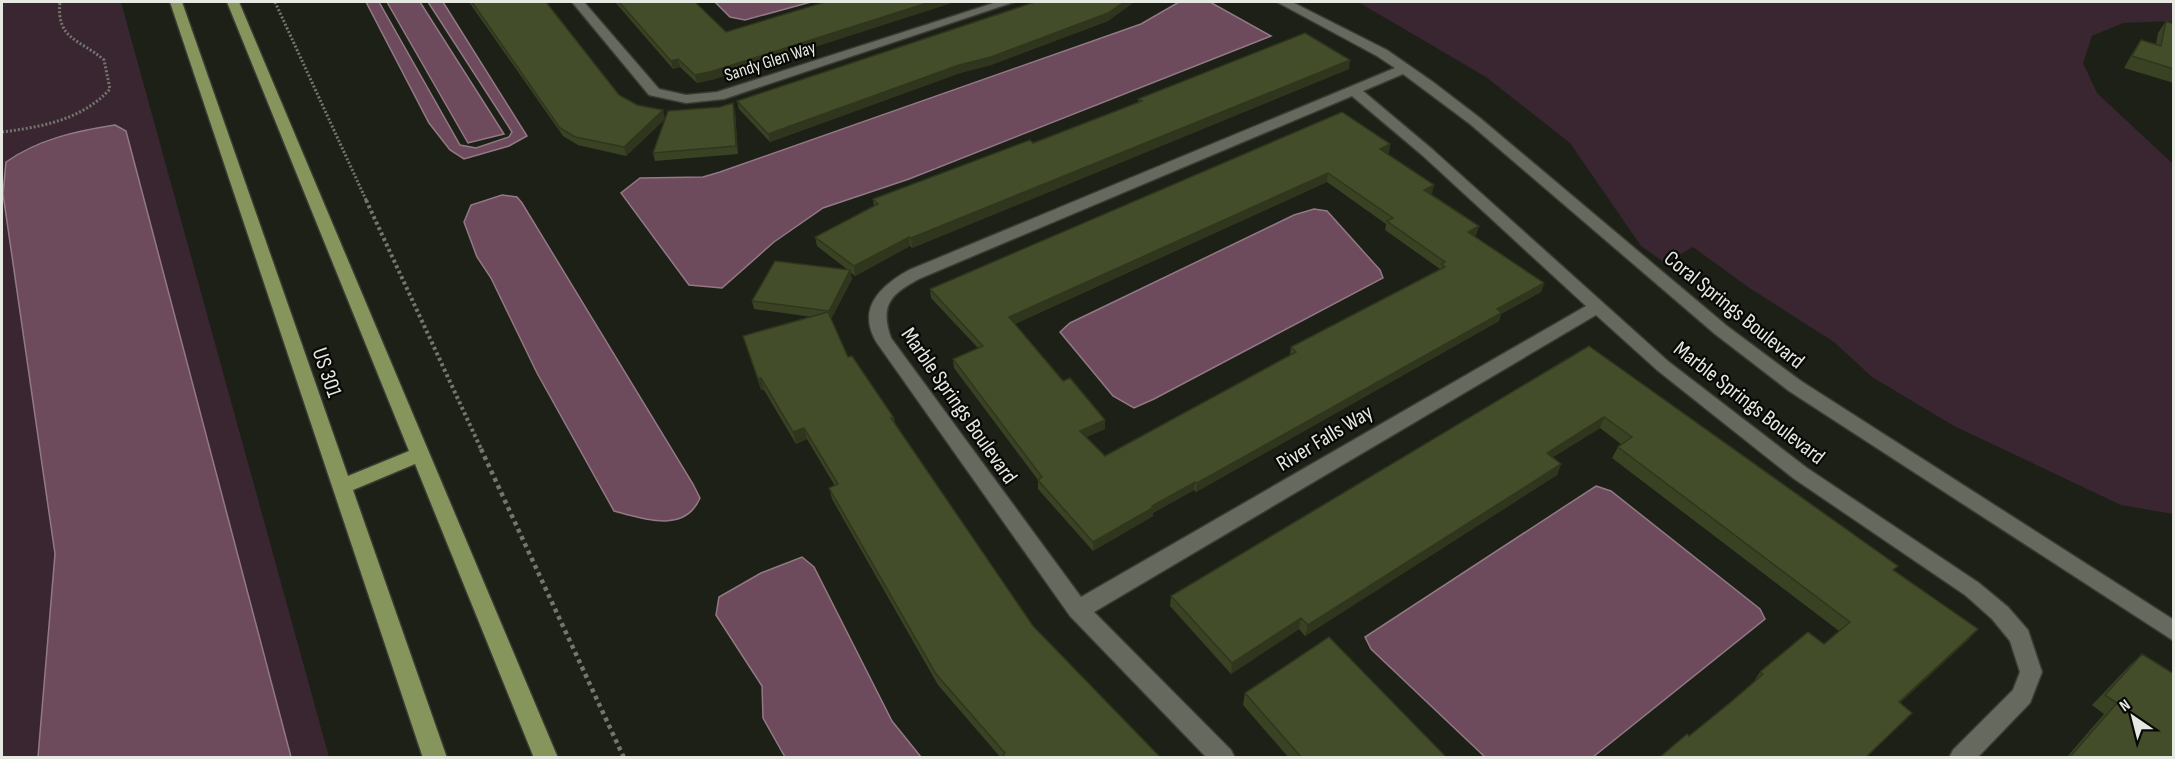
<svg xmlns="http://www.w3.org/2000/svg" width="2175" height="759" font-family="'Sofia Sans Condensed',sans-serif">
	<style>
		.green { fill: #392630 }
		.water { fill: #6e4a5d; stroke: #927985; stroke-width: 1.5 }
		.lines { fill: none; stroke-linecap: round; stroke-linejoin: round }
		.street-casing { stroke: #393b34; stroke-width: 3 }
		.primary-casing { stroke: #393b34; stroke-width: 3 }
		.path-far2 { stroke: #74766e; stroke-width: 3; stroke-dasharray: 2 2; stroke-linecap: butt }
		.path-far1 { stroke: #74766e; stroke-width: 4; stroke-dasharray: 3 3; stroke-linecap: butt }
		.path { stroke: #74766e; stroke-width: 4.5; stroke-dasharray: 4 4; stroke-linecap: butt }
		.street { fill: #666a5e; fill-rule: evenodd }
		.primary { fill: #86955c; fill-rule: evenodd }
		.wall { fill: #3a4224; fill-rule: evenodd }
		.shaded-wall { fill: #30361d }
		.building { fill: #444d2a; stroke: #30361d; stroke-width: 1.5; fill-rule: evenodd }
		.labels { text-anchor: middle; stroke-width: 4.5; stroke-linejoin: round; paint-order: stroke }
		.far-street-label { font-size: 18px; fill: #e6e8e2; stroke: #080906 }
		.street-label { font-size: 22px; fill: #e6e8e2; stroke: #080906 }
	</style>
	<rect width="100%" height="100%" fill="#1d2016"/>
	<path class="green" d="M2,2H121L329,757H2Z
		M1358,2H2173V21L2123,23L2092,36L2083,63L2097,93L2173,164V514L2121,505L1954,426L1872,377L1834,342L1751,289L1693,247L1665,263L1641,246L1570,143L1486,77Z"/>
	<path class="water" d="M366,2H379L460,145L476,148L509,137L512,132L428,2H443L527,136L509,146L464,159L450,150L429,123Z
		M387,2H420L504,134L468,143Z
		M715,2H811L745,20L730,17Z
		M1179,2H1210L1271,36L909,179L823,208L774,242L722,288L689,285L621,193L640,178L703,177L720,172L1141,24Z
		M115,125L126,131L291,757H38L55,554L3,194L6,162C39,139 76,131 115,125Z
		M502,195L517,197L522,203L693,484L700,498C685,534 643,519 614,511L537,373L491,278L477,257L464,222L471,205Z
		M1314,209L1327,211L1380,270L1383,278L1154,399L1134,408L1113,396L1060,332L1070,323L1294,215Z
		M1596,486L1611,491L1760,609L1765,619L1593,757H1485L1371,649L1365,637Z
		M802,557L814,567L892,721L921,757H785L763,718L762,686L716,615L719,597L761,573Z"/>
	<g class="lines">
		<defs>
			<path id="street" d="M572,2H584L659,89L686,95L717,92L997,2H1014L724,99L686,103L649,95Z
				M1277,2H1292L1387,50L1433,82L1480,118L1727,326L1801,381L2174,620V641L1789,391L1715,334L1470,124L1403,74L1363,91L1432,149L1669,362L1807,468L1979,583L2008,607L2028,630L2042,672L2030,703L1977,758H1949L1953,750L2013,690L2020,672L2010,641L1992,619L1965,595L1793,478L1657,370L1596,315L1094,612L1231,750L1235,758H1207L1070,616L877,343C856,309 880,286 909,270L1395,68L1377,56ZM1352,96L1422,155L1586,306L1081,597L891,338C879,304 892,293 921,278Z"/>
			<path id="primary" d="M170,2H182L348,476L409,451L227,2H239L558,758H534L415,464L353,490L447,758H423Z"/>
		</defs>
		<use href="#street" class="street-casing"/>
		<use href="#primary" class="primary-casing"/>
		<path class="path-far2" d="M275,2L367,202
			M2,132C41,127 82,120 110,89L104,60C80,39 56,40 60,2"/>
		<path class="path-far1" d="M366,200L482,451"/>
		<path class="path" d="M481,449L624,758"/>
		<use href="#street" class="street"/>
		<use href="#primary" class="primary"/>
	</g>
	<path class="wall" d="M469,2H546L619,95L637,105L665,119L735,111L738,154L655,161L653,153L665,119L626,156L578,145L563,136Z
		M615,2H695L715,79L697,83L680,67L673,69Z
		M1035,2H1134L1108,21L991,65L960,73L770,142L739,109L737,101Z
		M2166,21L2174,24V83L2124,68L2133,52L2141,40L2156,44L2158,33Z
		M1349,69L912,248L910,246L855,276L850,272L852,279L831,319L848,357L894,418L895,423L1033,626L1161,758H1001L938,685L832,499L829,488L835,486L807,439L796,444L764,390H761L743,336L812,317L754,309L752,301L848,270L817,246L815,237L874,206L873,199L1033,143L1138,103V99Z
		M1390,144L1389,153L1387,154L1432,194H1431L1479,226L1476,235L1474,236L1544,283L1541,292L1501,314L1499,321L1196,492L1194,490L1153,513V516L1093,551L1038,489V480L954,368L953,359L978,348L931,298L930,289ZM1327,182L1386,224L1385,230L1440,269L1291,347L1290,355L1105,456L1086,437L1105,429L1015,324Z
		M1589,346L1894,570L1978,629L1968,640L1900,703L1912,713L1903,723L1689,736L1753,683L1760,672L1824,644L1839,631L1612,458L1618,447L1621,444L1600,428L1553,457L1561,464L1557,475L1305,636L1299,629L1231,674L1170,606L1171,596Z
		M2142,654L2174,758H2066L2104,714L2092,705L2130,665Z
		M1245,693L1447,758H1289L1243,705Z"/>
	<path class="shaded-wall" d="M930,2H955L715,79L697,83L695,75Z
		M1124,2H1134L1108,21L991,65L960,73L770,142L768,134Z
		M678,59L680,67L673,69L671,61Z
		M1350,60L1349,69L912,248L911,238Z
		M733,103L735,111L738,154L736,146Z
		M663,110L665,119L626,156L624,147Z
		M1390,144L1389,153L1378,158L1380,149Z
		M1328,173L1327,182L1010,326L1009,317Z
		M1434,185L1432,194L1422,198L1424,190Z
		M1479,226L1476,235L1466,241L1468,232Z
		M909,237L910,246L855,276L854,266Z
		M850,270L852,279L831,319L829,311Z
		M1544,283L1541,292L1501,314L1499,321L1196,492L1197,483Z
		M761,378L764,390H761L758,379Z
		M1604,417L1600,428L1542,464L1547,453Z
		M1105,420V429L1081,439L1080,431Z
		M804,428L807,439L796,444L793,432Z
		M1561,464L1557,475L1305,636L1308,625Z
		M1195,482L1194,490L1153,513V516L1093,551V542L1152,506Z
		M1301,618L1299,629L1231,674L1232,663Z
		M1978,629L1968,640L1889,713L1899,702Z
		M1912,713L1866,758H1865Z"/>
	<path class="building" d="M472,2H546L619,95L637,105L663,110L624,147L575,137L560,128Z
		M619,2H695L726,32L825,2H930L713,71L695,75L678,59L671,61Z
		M1035,2H1124L1108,13L991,57L959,65L768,134L737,101Z
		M2166,21L2174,24V69L2132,56L2141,40L2161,46Z
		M1305,33L1350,60L911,238L909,237L854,266L815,237L878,204L873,199L1030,140L1033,143L1142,101L1138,99Z
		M733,103L736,146L653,153L668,111L720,107Z
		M1342,112L1390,144L1380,149L1434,185L1424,190L1479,226L1468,232L1544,283L1497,309L1501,313L1197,483L1195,482L1152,506L1154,507L1093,542L1038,480L1042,477L953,359L983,346L930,289ZM1328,173L1393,218L1387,221L1445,262L1441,264L1445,267L1291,347L1296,352L1105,456L1080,431L1105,420L1070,378L1063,381L1009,317Z
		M775,261L850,270L829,311L752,301Z
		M828,312L848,357L852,356L894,418H891L1033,626L1161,758H1005L1003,755L1005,753L936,674L829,488L838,484L804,428L793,432L761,378L758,379L743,336Z
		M1589,346L1898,566L1893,570L1978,629L1899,702L1912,713L1865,758H1659L1687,734L1689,736L1731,702L1763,674L1760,672L1808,632L1824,644L1850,622L1618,447L1632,437L1604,417L1547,453L1561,464L1308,625L1301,618L1232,663L1171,596Z
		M1329,637L1447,758H1302L1245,693Z
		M2142,654L2174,674V758H2069L2117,703L2105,695Z"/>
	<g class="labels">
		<g class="far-street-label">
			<text transform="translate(770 61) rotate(-18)" y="6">Sandy Glen Way</text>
		</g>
		<g class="street-label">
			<text transform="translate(1735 309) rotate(39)" y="8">Coral Springs Boulevard</text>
			<text transform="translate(328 372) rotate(71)" y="8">US 301</text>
			<text transform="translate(1750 402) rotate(38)" y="8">Marble Springs Boulevard</text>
			<text transform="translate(960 405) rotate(55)" y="8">Marble Springs Boulevard</text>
			<text transform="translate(1324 437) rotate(-31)" y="8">River Falls Way</text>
		</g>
	</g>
	<rect width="2175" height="759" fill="none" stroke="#e6e8e2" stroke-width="6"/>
	<g transform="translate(2133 717) rotate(325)" stroke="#080906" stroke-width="4.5" paint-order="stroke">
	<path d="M0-4.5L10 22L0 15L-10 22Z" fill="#e6e8e2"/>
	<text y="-9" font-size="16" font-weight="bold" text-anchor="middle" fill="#e6e8e2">N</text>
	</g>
</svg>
